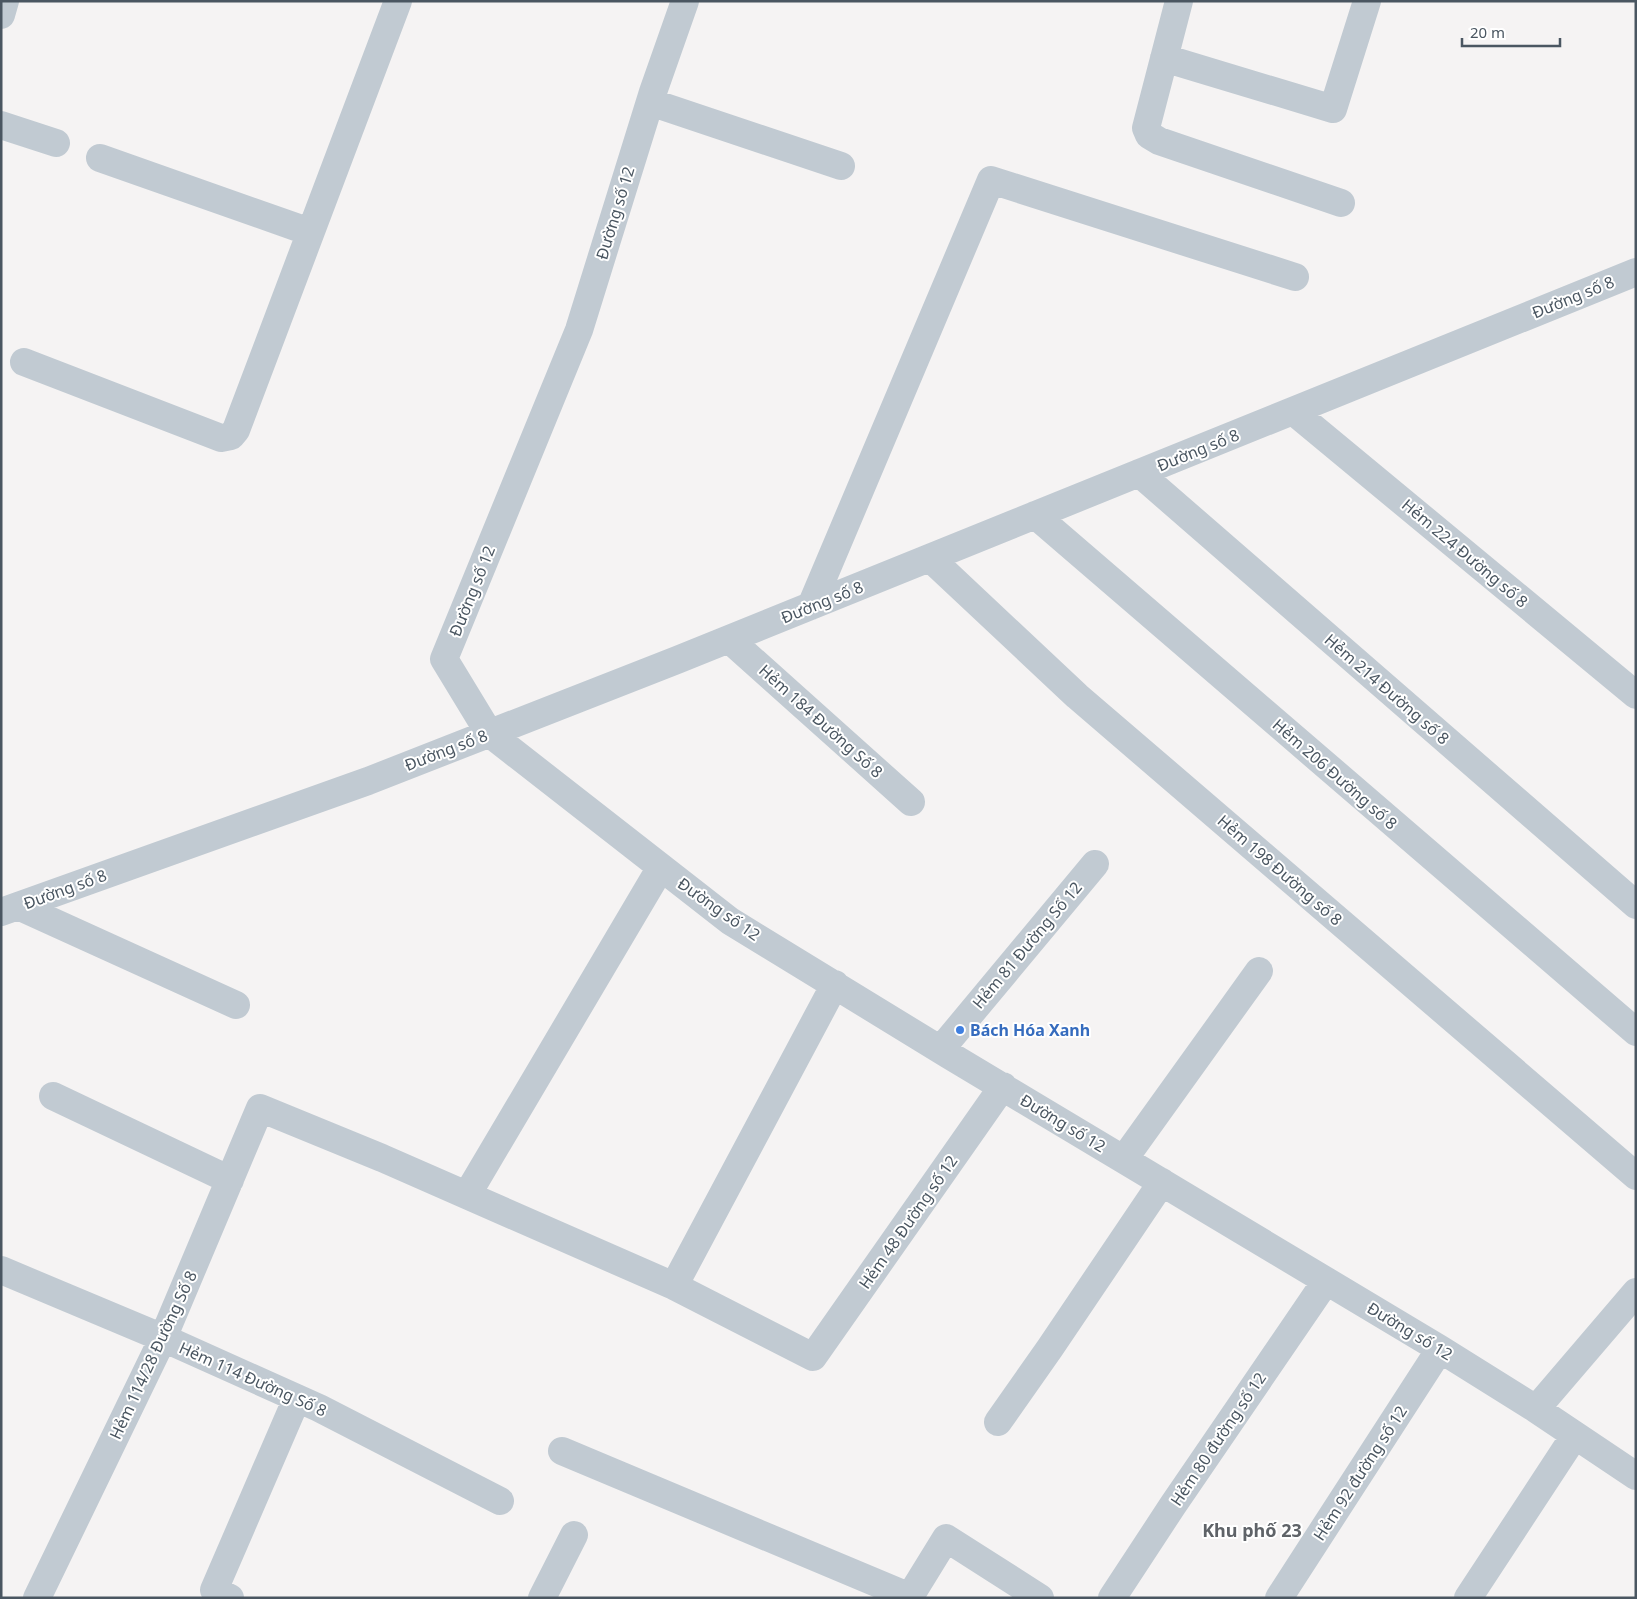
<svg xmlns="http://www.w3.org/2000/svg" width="1637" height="1599" font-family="'Noto Sans',sans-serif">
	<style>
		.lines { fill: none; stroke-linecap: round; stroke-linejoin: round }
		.minor { stroke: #c1cad2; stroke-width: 28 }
		.shop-dot { fill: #3f7fe0; stroke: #fff; stroke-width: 2 }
		.labels { text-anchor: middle; stroke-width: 4; stroke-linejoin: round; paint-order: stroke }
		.street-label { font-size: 16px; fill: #4a5661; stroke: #fff }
		.shop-label { font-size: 16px; font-weight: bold; fill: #366cbe; stroke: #fff; text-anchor: start }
		.neighbourhood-label { font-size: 18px; font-weight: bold; fill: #5f6368; stroke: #fff }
	</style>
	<rect width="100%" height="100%" fill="#f5f3f3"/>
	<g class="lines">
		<path class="minor" d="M685,1L653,92L579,330L444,659L489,733L730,921L949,1055L1440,1349L1536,1409L1636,1476
			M1179,1L1146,128L1149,135L1159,141L1341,203
			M1,15L5,1
			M1164,58L1333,109L1367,1
			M650,102L841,166
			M1,125L56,143
			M100,158L310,232
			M24,362L221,438L231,436L236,430L398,1
			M1293,411L1636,695
			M1139,473L1636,905
			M1035,515L1636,1032
			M930,558L1077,696L1636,1176
			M811,606L991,180L1295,277
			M730,640L911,802
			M18,906L236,1005
			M1,912L368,781L677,660L1636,272
			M941,1049L1095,864
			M53,1096L230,1180
			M1124,1159L1259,971
			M467,1195L661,867
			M1,1270L163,1338L319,1408L500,1501
			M674,1286L835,984
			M1536,1409L1636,1292
			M998,1422L1050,1348L1162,1182
			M562,1451L910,1597
			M37,1598L163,1338L260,1108L382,1158L674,1286L813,1357L1003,1086
			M230,1598L214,1590L297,1398
			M542,1598L574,1535
			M909,1598L946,1538L1040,1598
			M1112,1598L1173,1505L1326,1281
			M1279,1598L1440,1349
			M1468,1598L1575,1435"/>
	</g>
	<circle class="shop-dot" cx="960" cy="1030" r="5"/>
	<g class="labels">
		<g class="street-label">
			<text transform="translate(615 213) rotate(-73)" y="6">Đường số 12</text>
			<text transform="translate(1573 297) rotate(-22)" y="6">Đường số 8</text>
			<text transform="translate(1198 450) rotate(-22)" y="6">Đường số 8</text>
			<text transform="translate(1465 553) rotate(40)" y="6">Hẻm 224 Đường số 8</text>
			<text transform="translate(472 591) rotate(-68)" y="6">Đường số 12</text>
			<text transform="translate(822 602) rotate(-22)" y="6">Đường số 8</text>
			<text transform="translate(1387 689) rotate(41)" y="6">Hẻm 214 Đường số 8</text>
			<text transform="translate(821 721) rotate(42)" y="6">Hẻm 184 Đường Số 8</text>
			<text transform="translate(446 750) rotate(-21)" y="6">Đường số 8</text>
			<text transform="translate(1335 774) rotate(41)" y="6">Hẻm 206 Đường số 8</text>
			<text transform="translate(1280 870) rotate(41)" y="6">Hẻm 198 Đường số 8</text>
			<text transform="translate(65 889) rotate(-20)" y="6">Đường số 8</text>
			<text transform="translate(719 909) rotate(35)" y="6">Đường số 12</text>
			<text transform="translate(1027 945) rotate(-50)" y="6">Hẻm 81 Đường Số 12</text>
			<text transform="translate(1063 1123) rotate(31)" y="6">Đường số 12</text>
			<text transform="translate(908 1222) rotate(-55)" y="6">Hẻm 48 Đường số 12</text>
			<text transform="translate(1410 1331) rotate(31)" y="6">Đường số 12</text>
			<text transform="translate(153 1355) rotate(-65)" y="6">Hẻm 114/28 Đường Số 8</text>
			<text transform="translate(253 1379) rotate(24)" y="6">Hẻm 114 Đường Số 8</text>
			<text transform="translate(1218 1439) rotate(-56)" y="6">Hẻm 80 đường số 12</text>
			<text transform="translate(1360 1473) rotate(-57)" y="6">Hẻm 92 đường số 12</text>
		</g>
		<g class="shop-label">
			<text x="970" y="1036">Bách Hóa Xanh</text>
		</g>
		<g class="neighbourhood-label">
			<text x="1252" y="1537">Khu phố 23</text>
		</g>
	</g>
	<rect width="1637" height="1599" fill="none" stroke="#4a5661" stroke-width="5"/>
	<path d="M1462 38v8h98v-8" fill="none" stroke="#4a5661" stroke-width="2.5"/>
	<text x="1470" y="38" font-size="15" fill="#4a5661" stroke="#ffffff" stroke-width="4" paint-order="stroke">20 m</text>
</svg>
